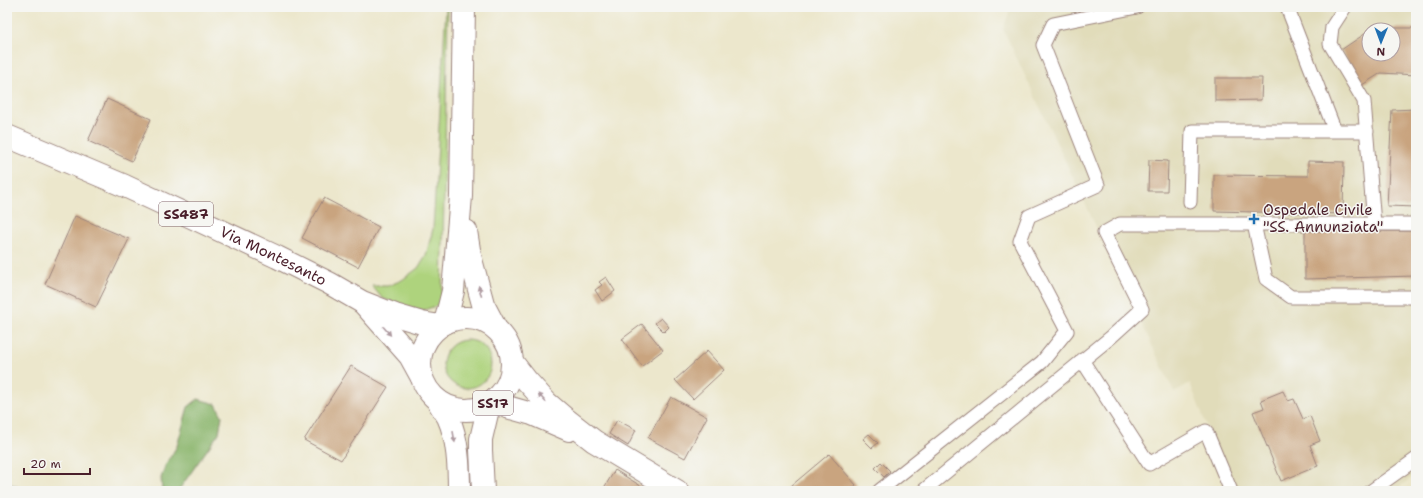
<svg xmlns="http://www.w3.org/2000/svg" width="1423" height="498" font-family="'Shantell Sans',sans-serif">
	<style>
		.built { fill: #e1dcba; fill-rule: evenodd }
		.industrial { fill: #c5c5b8 }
		.green { fill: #aed37d; stroke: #7c7954 }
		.forest { fill: #8ab56c; stroke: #6a6a4c }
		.building { fill: #c9a47f }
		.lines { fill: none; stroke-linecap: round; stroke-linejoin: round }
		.lane-casing { stroke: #9b837c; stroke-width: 15 }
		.secondary-casing { stroke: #9b837c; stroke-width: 24 }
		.primary-casing { stroke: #9b837c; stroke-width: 24 }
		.lane { stroke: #fff; stroke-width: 13 }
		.secondary { stroke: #fff; stroke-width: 22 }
		.primary { stroke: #fff; stroke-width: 22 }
		.oneway { fill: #ae9aa0 }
		.poi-dot { fill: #1f6fb2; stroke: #f6f6f2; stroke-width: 1.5 }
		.labels { text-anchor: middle; stroke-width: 3; stroke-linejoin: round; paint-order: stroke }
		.shield { fill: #f6f6f2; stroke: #7e6067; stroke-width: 1 }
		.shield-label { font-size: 14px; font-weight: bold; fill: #4a1f2b }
		.poi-label { font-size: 15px; fill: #4a1f2b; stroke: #f6f6f2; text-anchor: start }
		.street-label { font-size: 15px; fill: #4a1f2b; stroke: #f6f6f2 }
	</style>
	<rect width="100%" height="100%" fill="#f6f6f2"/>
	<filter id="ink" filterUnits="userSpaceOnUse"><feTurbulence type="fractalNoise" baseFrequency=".025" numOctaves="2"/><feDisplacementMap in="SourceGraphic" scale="8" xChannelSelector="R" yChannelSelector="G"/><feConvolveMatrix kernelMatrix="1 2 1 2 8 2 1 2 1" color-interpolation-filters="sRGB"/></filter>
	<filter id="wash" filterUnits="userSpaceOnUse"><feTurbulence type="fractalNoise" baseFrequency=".012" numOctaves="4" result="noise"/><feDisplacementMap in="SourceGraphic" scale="16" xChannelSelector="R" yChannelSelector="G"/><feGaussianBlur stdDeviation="0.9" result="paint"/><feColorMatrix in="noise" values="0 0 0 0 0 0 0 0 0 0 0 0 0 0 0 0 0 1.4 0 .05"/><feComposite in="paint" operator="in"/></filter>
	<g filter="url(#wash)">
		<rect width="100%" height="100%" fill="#ece7cc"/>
		<path class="built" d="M1011,7H1416V474L1394,491H1232L1190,383L1174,392L1003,29ZM1369,30H1393V54H1369Z"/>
		<path class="industrial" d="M7,481L28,491H7Z"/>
		<path class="green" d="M446,7H448L442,293L441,301L436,306L421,311H414L382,298L372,286H388L402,280L418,268L426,255L433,229Z
			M443 364a24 24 0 1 1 48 0a24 24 0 1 1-48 0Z"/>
		<path class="forest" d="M198,399L216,404L222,416L219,433L178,491H164L162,490L161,478L165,466L177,446L188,407Z"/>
		<g id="blocks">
			<path class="building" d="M1374,28H1416V75L1381,73L1362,85L1341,50L1369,31V54H1393V30H1370Z
				M1215,78H1262L1261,100L1215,101Z
				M107,99L151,119L132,161L88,141Z
				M1416,109V207L1387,206L1392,110Z
				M1149,160L1168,161L1167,191H1148Z
				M1308,161L1344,162L1343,214L1214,211V175L1308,176Z
				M324,198L379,227L358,267L302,238Z
				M75,216L129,239L96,307L45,284Z
				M1305,231H1416V276L1305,279Z
				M606,277L615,291L602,301L595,290L602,285L599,282Z
				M661,318L669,327L664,332L655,323Z
				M642,324L663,350L642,366L622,339Z
				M707,351L724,370L693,399L675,380Z
				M351,366L388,387L341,460L304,440Z
				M1283,391L1288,401L1294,399L1303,419L1310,416L1320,441L1310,445L1318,466L1281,481L1253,412L1264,408L1261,400Z
				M671,397L707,417L685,458L648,438Z
				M617,420L636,430L628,446L609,434Z
				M869,434L878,443L872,448L863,439Z
				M829,454L856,485L849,491H785Z
				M881,462L890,471L884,477L875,468Z
				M615,470L649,491H602Z"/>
		</g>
	</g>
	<g filter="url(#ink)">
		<use href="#blocks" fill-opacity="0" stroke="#9b837c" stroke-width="1"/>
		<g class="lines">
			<defs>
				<path id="lane" d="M1287,7L1335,131
					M1345,7L1332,27L1330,44L1364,101L1374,224
					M1190,202L1192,131H1367
					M1254,224L1266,279L1291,297H1416
					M1082,360L1149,464L1206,431L1231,491
					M879,491L1042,362L1067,331L1020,241L1029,216L1098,185L1043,45L1053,24L1137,7
					M923,491L1110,338L1142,309L1104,233L1120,224H1416
					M1371,491L1416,459"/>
				<path id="secondary" d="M513,363L527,381L546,402L567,420L594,441L677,491
					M493,403L532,414L569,430"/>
				<g id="primary">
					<path id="s1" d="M7,136L125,186L277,257L329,283L362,302L395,315L422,323L440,326"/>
					<path d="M466,231L470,256L483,304L495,327"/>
					<path d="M365,305L410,356L421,376"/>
					<circle cx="466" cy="364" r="46"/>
					<path d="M445,323L453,291L461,196L464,7"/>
					<path d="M438,401C441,407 445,412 448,417C458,439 459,467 459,491"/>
					<path d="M483,491L481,450V439L489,405"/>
				</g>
			</defs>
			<use href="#lane" class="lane-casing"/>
			<use href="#secondary" class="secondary-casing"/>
			<use href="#primary" class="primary-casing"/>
			<use href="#lane" class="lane"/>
			<use href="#secondary" class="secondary"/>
			<use href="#primary" class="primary"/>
		</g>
		<defs><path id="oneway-solid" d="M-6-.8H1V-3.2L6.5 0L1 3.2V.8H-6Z"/></defs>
		<g class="oneway">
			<use href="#oneway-solid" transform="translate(480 291) rotate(-105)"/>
			<use href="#oneway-solid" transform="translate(387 331) rotate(49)"/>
			<use href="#oneway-solid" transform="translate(542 398) rotate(-133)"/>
			<use href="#oneway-solid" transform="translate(454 437) rotate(80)"/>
		</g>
	</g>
	<path class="poi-dot" d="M1252 213h4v4h4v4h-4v4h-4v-4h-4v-4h4z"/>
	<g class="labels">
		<g class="shield">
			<rect x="159" y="202" width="54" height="24" rx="3"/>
			<rect x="473" y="391" width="40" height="24" rx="3"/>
		</g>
		<g class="shield-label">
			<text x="186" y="219">SS487</text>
			<text x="493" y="408">SS17</text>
		</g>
		<g class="poi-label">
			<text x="1263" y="215">Ospedale Civile<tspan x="1263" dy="17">"SS. Annunziata"</tspan></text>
		</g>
		<g class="street-label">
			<text dy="5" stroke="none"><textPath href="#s1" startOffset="292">Via Montesanto</textPath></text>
		</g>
	</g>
	<rect width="1423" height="498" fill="none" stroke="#f6f6f2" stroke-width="24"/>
	<g transform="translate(1381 42) rotate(181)"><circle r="19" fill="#f6f6f2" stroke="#b1a0a2"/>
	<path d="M0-3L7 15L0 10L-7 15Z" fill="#1f6fb2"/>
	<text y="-6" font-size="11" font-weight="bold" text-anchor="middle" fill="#4a1f2b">N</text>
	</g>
	<path d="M24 468v6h66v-6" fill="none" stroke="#4a1f2b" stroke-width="2"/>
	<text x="30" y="468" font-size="12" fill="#4a1f2b" stroke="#f6f6f2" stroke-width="3" paint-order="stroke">20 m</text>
</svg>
